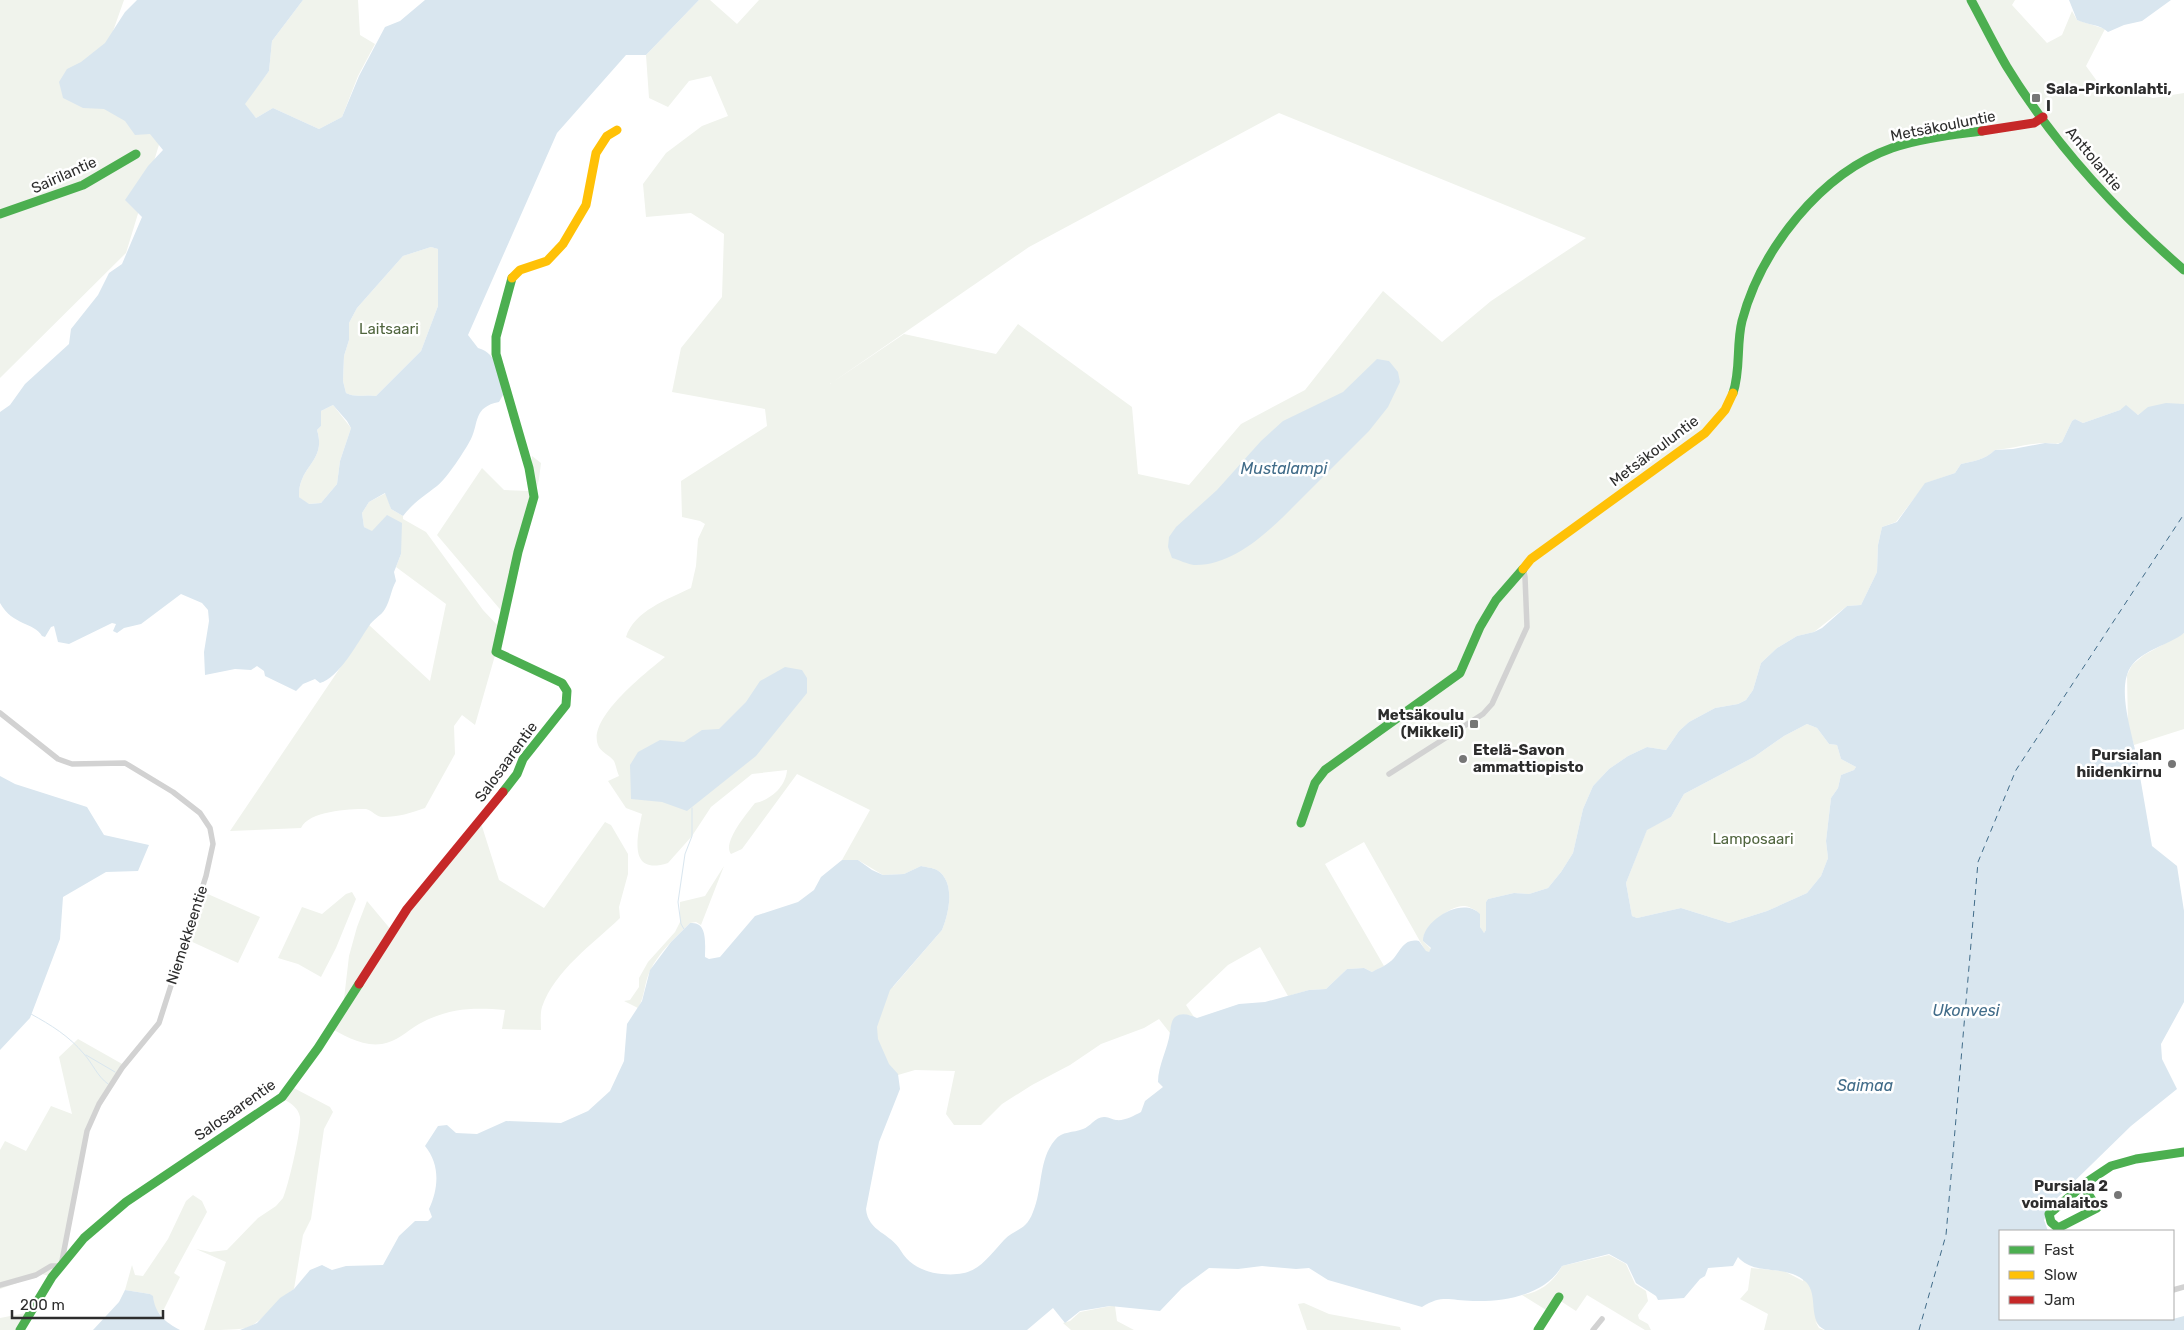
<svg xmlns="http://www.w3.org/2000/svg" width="2184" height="1330" font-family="Rubik,sans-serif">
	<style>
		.green { fill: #f0f3ec; fill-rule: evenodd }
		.water { fill: #d9e6ef; fill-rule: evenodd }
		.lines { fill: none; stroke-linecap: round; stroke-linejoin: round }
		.stream { stroke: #d9e6ef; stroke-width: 1 }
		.ferry { stroke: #416c89; stroke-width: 1; stroke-dasharray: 6 5; stroke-linecap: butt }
		.street { stroke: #d2d2d2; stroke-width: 5.5 }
		.fast { stroke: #4caf50; stroke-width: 9 }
		.slow { stroke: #ffc107; stroke-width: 9 }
		.jam { stroke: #c62828; stroke-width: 9 }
		.poi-dot { fill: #767676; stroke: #fff; stroke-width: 2 }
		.labels { text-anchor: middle; stroke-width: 5; stroke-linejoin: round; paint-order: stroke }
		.poi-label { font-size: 15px; font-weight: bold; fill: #2d2d2d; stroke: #fff; text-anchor: end }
		.street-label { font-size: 15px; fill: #2d2d2d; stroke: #fff }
		.park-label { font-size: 15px; fill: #50653e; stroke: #fff }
		.water-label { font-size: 16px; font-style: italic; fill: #416c89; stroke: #fff }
	</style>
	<rect width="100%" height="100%" fill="#fff"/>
	<path class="green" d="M0,0H124L100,68L165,125L126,253L0,378Z
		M303,0H358L360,35L375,44L358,76L342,117L319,129L273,108L256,118L244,104L269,71L272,41Z
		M699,0H710L737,24L759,0H2015L2012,5L2047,43L2062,35L2072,11L2077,20L2105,29L2086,66L2102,88L2114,86L2153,98L2184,93V404C2164,407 2156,401 2138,415L2126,406L2120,410L2083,423L2075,419L2072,421L2062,442C2057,445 2052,443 2046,443C2029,443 2012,449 1995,450C1985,460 1973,461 1961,464L1955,473L1926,483L1896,522L1882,527L1878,545L1877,572L1861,605L1847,606L1814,632L1797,636L1777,648L1761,663L1753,690L1746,700L1738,704L1715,708L1689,722L1679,731L1666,750L1647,747L1628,756L1609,769L1593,786L1583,809L1573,853L1561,872L1548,888L1529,894L1514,893L1488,899L1486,902V930L1484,933C1476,928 1484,915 1475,910C1473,909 1468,906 1465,906C1451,904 1422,928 1423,941L1431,949L1429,952H1426L1364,842L1325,864L1384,966L1372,972L1364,968L1347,969L1326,989L1309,990L1288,996L1260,947L1228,965L1186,1005L1194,1017C1179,1011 1172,1018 1170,1033L1159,1019L1144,1028L1101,1044L1070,1065L1032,1085L1002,1104L981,1125H954L946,1114L955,1071L915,1070L898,1075L897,1091L877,1101V1109L870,1107L868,1091L875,1082L865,1074V1064L869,1060L867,1056L852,1053L842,1058L838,1056L834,1059L835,1056L832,1053L835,1051L831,1043L820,1046L816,1040L820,1037L817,1034L812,1035L804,1030L807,1020L802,1013L801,1003C803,1000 808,997 809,995C813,990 810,982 814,976C834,949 875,957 898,975L893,987L942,930C949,913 956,882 937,870C933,868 926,867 921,866L904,874L883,875L858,860H842L870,810L797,774L742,849L731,854C722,843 747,813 755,803C771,800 786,786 787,770L752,774L711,807L692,836L668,863C628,876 637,837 642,814L626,808L608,781L619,776C617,772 616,765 614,761C610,755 600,752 598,745C587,718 647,672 665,657L626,637C634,611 668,599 691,588L696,566L698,539L705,524L700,521L682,517L681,481L767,426L765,409L672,392L681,348L722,297L724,234L691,213L646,217L643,184L666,153L702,126L728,116L711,76L689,81L668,107L649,98L646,55ZM1279,113L1586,238L1491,301L1442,342L1383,291L1305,390L1241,424L1189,485L1138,474L1132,407L1018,324L996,354L904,334L830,384L1029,247Z
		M431,247L438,249V306L421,351L376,396C366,394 355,398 346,393L343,381L344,356L349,340V323L357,308L403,256Z
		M333,405L351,428L340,461L337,484L321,503L308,504L299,497C298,465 327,462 317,430L321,426V411Z
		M532,456L541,463L539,479L504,614L437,535L482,468L504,490L530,491Z
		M386,493L391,509L403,516V519L426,532L483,610L500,628L496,652L475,725L462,715L454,726L455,754L425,808C411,813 398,817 383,817C376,817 372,810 366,809C348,809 309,811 301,828L230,831L369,625L430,681L446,604L396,567L401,554L380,524L373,532L364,527L362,513L369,502Z
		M2184,633V729L2134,745L2128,726L2127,675L2132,665L2144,655Z
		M1807,724L1817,728L1829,744L1837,745L1841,759L1856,767L1854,770L1841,775L1838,788L1831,798L1826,841L1828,858L1821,876L1807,893L1767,911L1729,923L1681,908L1637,918L1632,916L1626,883L1647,829L1671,817L1684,794L1754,757L1784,736Z
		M480,820L499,880L544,908L605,822L611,825L628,854V874L619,907L620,918C593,944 555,970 542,1007C540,1014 541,1023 541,1030L502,1029L505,1010C473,1007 448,1008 419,1024C407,1031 396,1042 382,1044C362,1047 344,1035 328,1027L344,999L349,956L357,927L367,901L392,931Z
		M724,866L701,925L696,922L690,923C676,937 658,953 650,971C644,983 645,997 638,1008L624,1001L630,1000L639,987V978L648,962L675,932L680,922V902L705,896Z
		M201,891L260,917L238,963L186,939Z
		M352,892L356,899L336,948L321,977L298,964L278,958L302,907L322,914L346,894Z
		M78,1039L124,1065L87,1131L61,1266L52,1277L42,1274L0,1289V1150L5,1141L26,1151L51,1106L72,1114L59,1057Z
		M290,1086L330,1107L333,1112L324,1129L311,1219L303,1235L294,1289C278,1299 262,1323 246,1328C234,1330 217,1330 204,1330L226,1262L196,1249L210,1252L227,1250L258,1218L276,1206L283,1198C288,1187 302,1128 300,1117C298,1108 292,1104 285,1100Z
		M193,1195L202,1201L207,1212L174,1273L180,1277L161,1315L154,1308L153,1297L150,1294L125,1290L132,1265L135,1275L143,1276L168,1239L186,1201Z
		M1798,1225L1820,1327L1815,1321L1819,1328L1824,1330H1764L1768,1314L1740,1299L1748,1290L1751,1268L1784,1271L1803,1281Z
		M1609,1255L1626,1264L1635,1284L1646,1291L1648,1301L1638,1315L1639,1319L1648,1324L1651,1330H1645L1587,1295L1576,1311L1559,1300L1551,1313L1522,1295C1539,1293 1554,1282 1562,1266Z
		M1304,1303L1329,1314L1400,1327L1401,1330H1307L1298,1304Z
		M1111,1306H1115L1117,1321L1134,1330H1071L1063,1323L1070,1321L1080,1312Z
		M31,1312L20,1330H0V1318Z"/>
	<path class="water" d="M137,0H303L272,41L269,71L245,104L256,118L273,108L319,129L342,117L359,76L385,27L400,21L425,0H699L646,55H626L557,133L468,335L478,348C498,353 501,378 503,395L499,402C473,407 479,423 471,439C464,452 448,477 437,486C424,496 414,502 403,516L391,509L385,493L369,502L362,513L364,527L372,531L387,515L402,523L401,554L394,572L396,581C391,590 390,601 385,609C381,616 373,619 369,626C358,642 339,678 320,683L315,679L303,684L296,691L265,676L264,671L257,666L251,670L235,669L205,675L204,652L209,621L208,610L202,603L181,594L141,624L124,628L117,633L113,631L116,624L112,623L69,644L58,642L54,626L51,627L45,637L42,636C34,622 13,626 0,603V412L10,405L25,384L69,344L71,329L98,295L109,273L122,264L142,217L125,200L148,166L163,150L150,134L135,135L125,121L104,109L83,108L63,98L59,82L67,69L81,62L105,43L125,12ZM431,247L438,249V306L421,351L376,396C366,394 355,398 346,393L343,381L344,356L349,340V323L357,308L403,256ZM333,405L347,421L351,428L340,461L337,484L321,503L309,504L299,497C298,465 327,462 317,430L321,426V411Z
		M2069,0H2171L2142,21L2124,25L2108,32C2100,24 2087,25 2077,20Z
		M1377,359L1389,361L1398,372L1400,382L1388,407L1369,431L1282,518C1259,540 1228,566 1194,565C1187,564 1179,560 1172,558L1168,547L1169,537L1176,527L1217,490L1261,441L1283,421L1343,392Z
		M2166,403L2184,404V633C2169,645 2145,649 2132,665C2115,687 2133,735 2137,759C2142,788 2147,817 2152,846L2177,866L2184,911V1002L2161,1044L2162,1059L2177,1089L2131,1126L2051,1204L2044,1220L2048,1231H2000V1319H2173L2184,1316V1330H1825C1807,1321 1819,1295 1806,1282C1786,1263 1755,1277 1738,1257L1733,1266L1708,1268L1705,1276L1700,1279L1684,1298L1658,1300L1656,1296L1636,1283L1627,1264L1609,1254L1562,1266C1545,1295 1505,1302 1473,1301C1450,1301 1443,1294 1422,1307L1328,1280L1309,1268L1296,1269L1262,1266L1238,1269L1209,1268L1182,1288L1160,1311L1110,1306L1080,1311L1065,1323L1053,1308L1027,1330H240L257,1323L280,1298L294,1289L310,1270L322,1265L332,1270L346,1266L383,1265L399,1236L415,1221H428L432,1217L429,1209C439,1188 440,1164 425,1146L438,1126L447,1125L456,1133L477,1134L506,1121L561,1123L588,1111L610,1091L624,1061L627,1024L642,1001L650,970L671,942L690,923C708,921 705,944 705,957L709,959L720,957L755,916L798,902L814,890L821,877L842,860H858L872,870L883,875L904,874L921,866C926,867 933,868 937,870C956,882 949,913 942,930L890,990L877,1027L878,1039L889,1064L898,1074L900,1089L879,1142L866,1209C868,1232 891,1233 901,1251C909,1265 926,1273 942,1274C976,1277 983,1263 1004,1240C1016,1228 1026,1231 1033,1212C1043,1189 1038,1160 1055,1140C1062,1131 1073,1133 1083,1129C1090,1127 1096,1116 1105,1117C1109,1117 1113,1120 1116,1120C1125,1121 1133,1116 1141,1112L1145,1101L1163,1087L1158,1082C1158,1065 1168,1049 1170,1032C1171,1027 1171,1021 1175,1017C1182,1012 1190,1015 1197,1018L1239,1004L1265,1002L1309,990L1326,989L1347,969L1364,968L1372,972C1379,968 1388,965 1394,958C1401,949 1405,938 1419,941L1426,951L1429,952L1431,948L1423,941C1422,922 1462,895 1480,914V927L1484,933L1486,930V902L1488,899L1514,893L1529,894L1548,888L1561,872L1573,853L1583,809L1593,786L1609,769L1628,756L1647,747L1666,750L1679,731L1689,722L1715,708L1738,704L1746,700L1753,690L1761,663L1777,648L1797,636L1814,632L1822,628L1847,606L1861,605L1877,572L1878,545L1882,527L1897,522L1925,483L1955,473L1961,464C1973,461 1985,460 1995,450L2013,449L2045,443L2058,444L2062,442L2072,421L2075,419L2083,423L2120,410L2126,405L2138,415L2148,407ZM1807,724L1817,728L1829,744L1837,745L1841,759L1856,767L1854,770L1841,775L1838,788L1831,798L1826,841L1828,858L1821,876L1807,893L1767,911L1729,923L1681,908L1637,918L1632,916L1626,883L1647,830L1671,817L1684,794L1754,757L1784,736Z
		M785,667L802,670L807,678V693L756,756L687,811L662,802L631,799L630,765L638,752L660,740L684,742L702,730L719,729L746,702L760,681Z
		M0,776L15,784L87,807L104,835L149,845L138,871L106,872L63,897L60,939L30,1018L0,1050Z
		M125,1290L150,1294L153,1296C155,1314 165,1322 180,1330H93L119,1302Z"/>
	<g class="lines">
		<path class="stream" d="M684,929L681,924L678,902L685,854L692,836V808
			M31,1014C51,1025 69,1036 84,1054C93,1064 97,1076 108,1084
			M86,1055L115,1072"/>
		<path class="ferry" d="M1919,1330L1946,1235L1978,862L2016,770L2184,514"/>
		<path class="street" d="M0,713L58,759L72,764L125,763L173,792L200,813L210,828L213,844L206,876L159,1023L122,1068L99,1104L87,1131L61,1266H51L36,1275L0,1285
			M1389,774L1483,714L1492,704L1527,627L1525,577L1523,567
			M2173,1290L2184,1287
			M1593,1330L1602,1319"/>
		<path class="fast" d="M1971,0C1983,22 1994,45 2007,67C2054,144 2116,211 2184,270
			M0,214L83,185L136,154
			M1733,393C1741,370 1736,345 1742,321C1761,249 1821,173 1892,148C1921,138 1953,135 1982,131
			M503,792L517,774L523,759L566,705L567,691L562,683L496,652L518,552L534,497L529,468L496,354V337L512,278
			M1301,823L1315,783L1325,770L1460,673L1480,627L1496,600L1523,569
			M2084,1187L2097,1208L2058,1228L2051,1222L2049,1214L2087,1182L2111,1166L2136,1159L2184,1152
			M20,1330L52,1277L84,1238L126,1202L282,1097L318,1048L359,984
			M1538,1330L1559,1297"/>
		<path class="slow" d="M512,278L520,270L547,261L563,244L586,205L596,153L607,136L617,130
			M1523,569L1531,559L1705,433L1725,410L1733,393"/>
		<path class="jam" d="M1982,131L2034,123L2043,117
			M359,984L407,909L503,792"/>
	</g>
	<g class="poi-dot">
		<rect x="2031" y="93" width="10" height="10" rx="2.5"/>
		<rect x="1469" y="719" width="10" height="10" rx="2.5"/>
		<circle cx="1463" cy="759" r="5"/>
		<circle cx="2172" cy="764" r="5"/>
		<circle cx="2118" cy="1195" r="5"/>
	</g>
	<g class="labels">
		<g class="poi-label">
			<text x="2046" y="94" text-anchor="start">Sala-Pirkonlahti,<tspan x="2046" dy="17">I</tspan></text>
			<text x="1464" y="720">Metsäkoulu<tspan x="1464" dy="17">(Mikkeli)</tspan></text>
			<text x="1473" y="755" text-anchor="start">Etelä-Savon<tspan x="1473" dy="17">ammattiopisto</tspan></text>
			<text x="2162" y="760">Pursialan<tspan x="2162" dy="17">hiidenkirnu</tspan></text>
			<text x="2108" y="1191">Pursiala 2<tspan x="2108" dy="17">voimalaitos</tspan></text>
		</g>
		<g class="street-label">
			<text transform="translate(1943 126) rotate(-11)" y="5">Metsäkouluntie</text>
			<text transform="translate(2094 159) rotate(50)" y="5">Anttolantie</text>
			<text transform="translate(64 175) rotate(-24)" y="5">Sairilantie</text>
			<text transform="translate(1654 451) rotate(-37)" y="5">Metsäkouluntie</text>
			<text transform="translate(506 762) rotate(-54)" y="5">Salosaarentie</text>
			<text transform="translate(187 935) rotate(-72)" y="5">Niemekkeentie</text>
			<text transform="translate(235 1110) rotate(-35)" y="5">Salosaarentie</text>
		</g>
		<g class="park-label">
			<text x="389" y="334">Laitsaari</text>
			<text x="1753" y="844">Lamposaari</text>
		</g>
		<g class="water-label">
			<text x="1284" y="474">Mustalampi</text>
			<text x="1966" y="1016">Ukonvesi</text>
			<text x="1865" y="1091">Saimaa</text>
		</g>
	</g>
	<rect x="1999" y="1230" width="175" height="90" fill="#ffffff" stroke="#ababab"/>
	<rect x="2009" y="1246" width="25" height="8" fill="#4caf50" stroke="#ababab"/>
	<text x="2044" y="1255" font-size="15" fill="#2d2d2d">Fast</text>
	<rect x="2009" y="1271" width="25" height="8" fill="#ffc107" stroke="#ababab"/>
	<text x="2044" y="1280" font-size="15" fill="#2d2d2d">Slow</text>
	<rect x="2009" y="1296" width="25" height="8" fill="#c62828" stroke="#ababab"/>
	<text x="2044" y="1305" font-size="15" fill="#2d2d2d">Jam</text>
	<path d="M12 1310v8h151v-8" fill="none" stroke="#2d2d2d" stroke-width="2.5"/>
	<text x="20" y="1310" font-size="15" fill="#2d2d2d" stroke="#ffffff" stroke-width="4" paint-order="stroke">200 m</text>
</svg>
